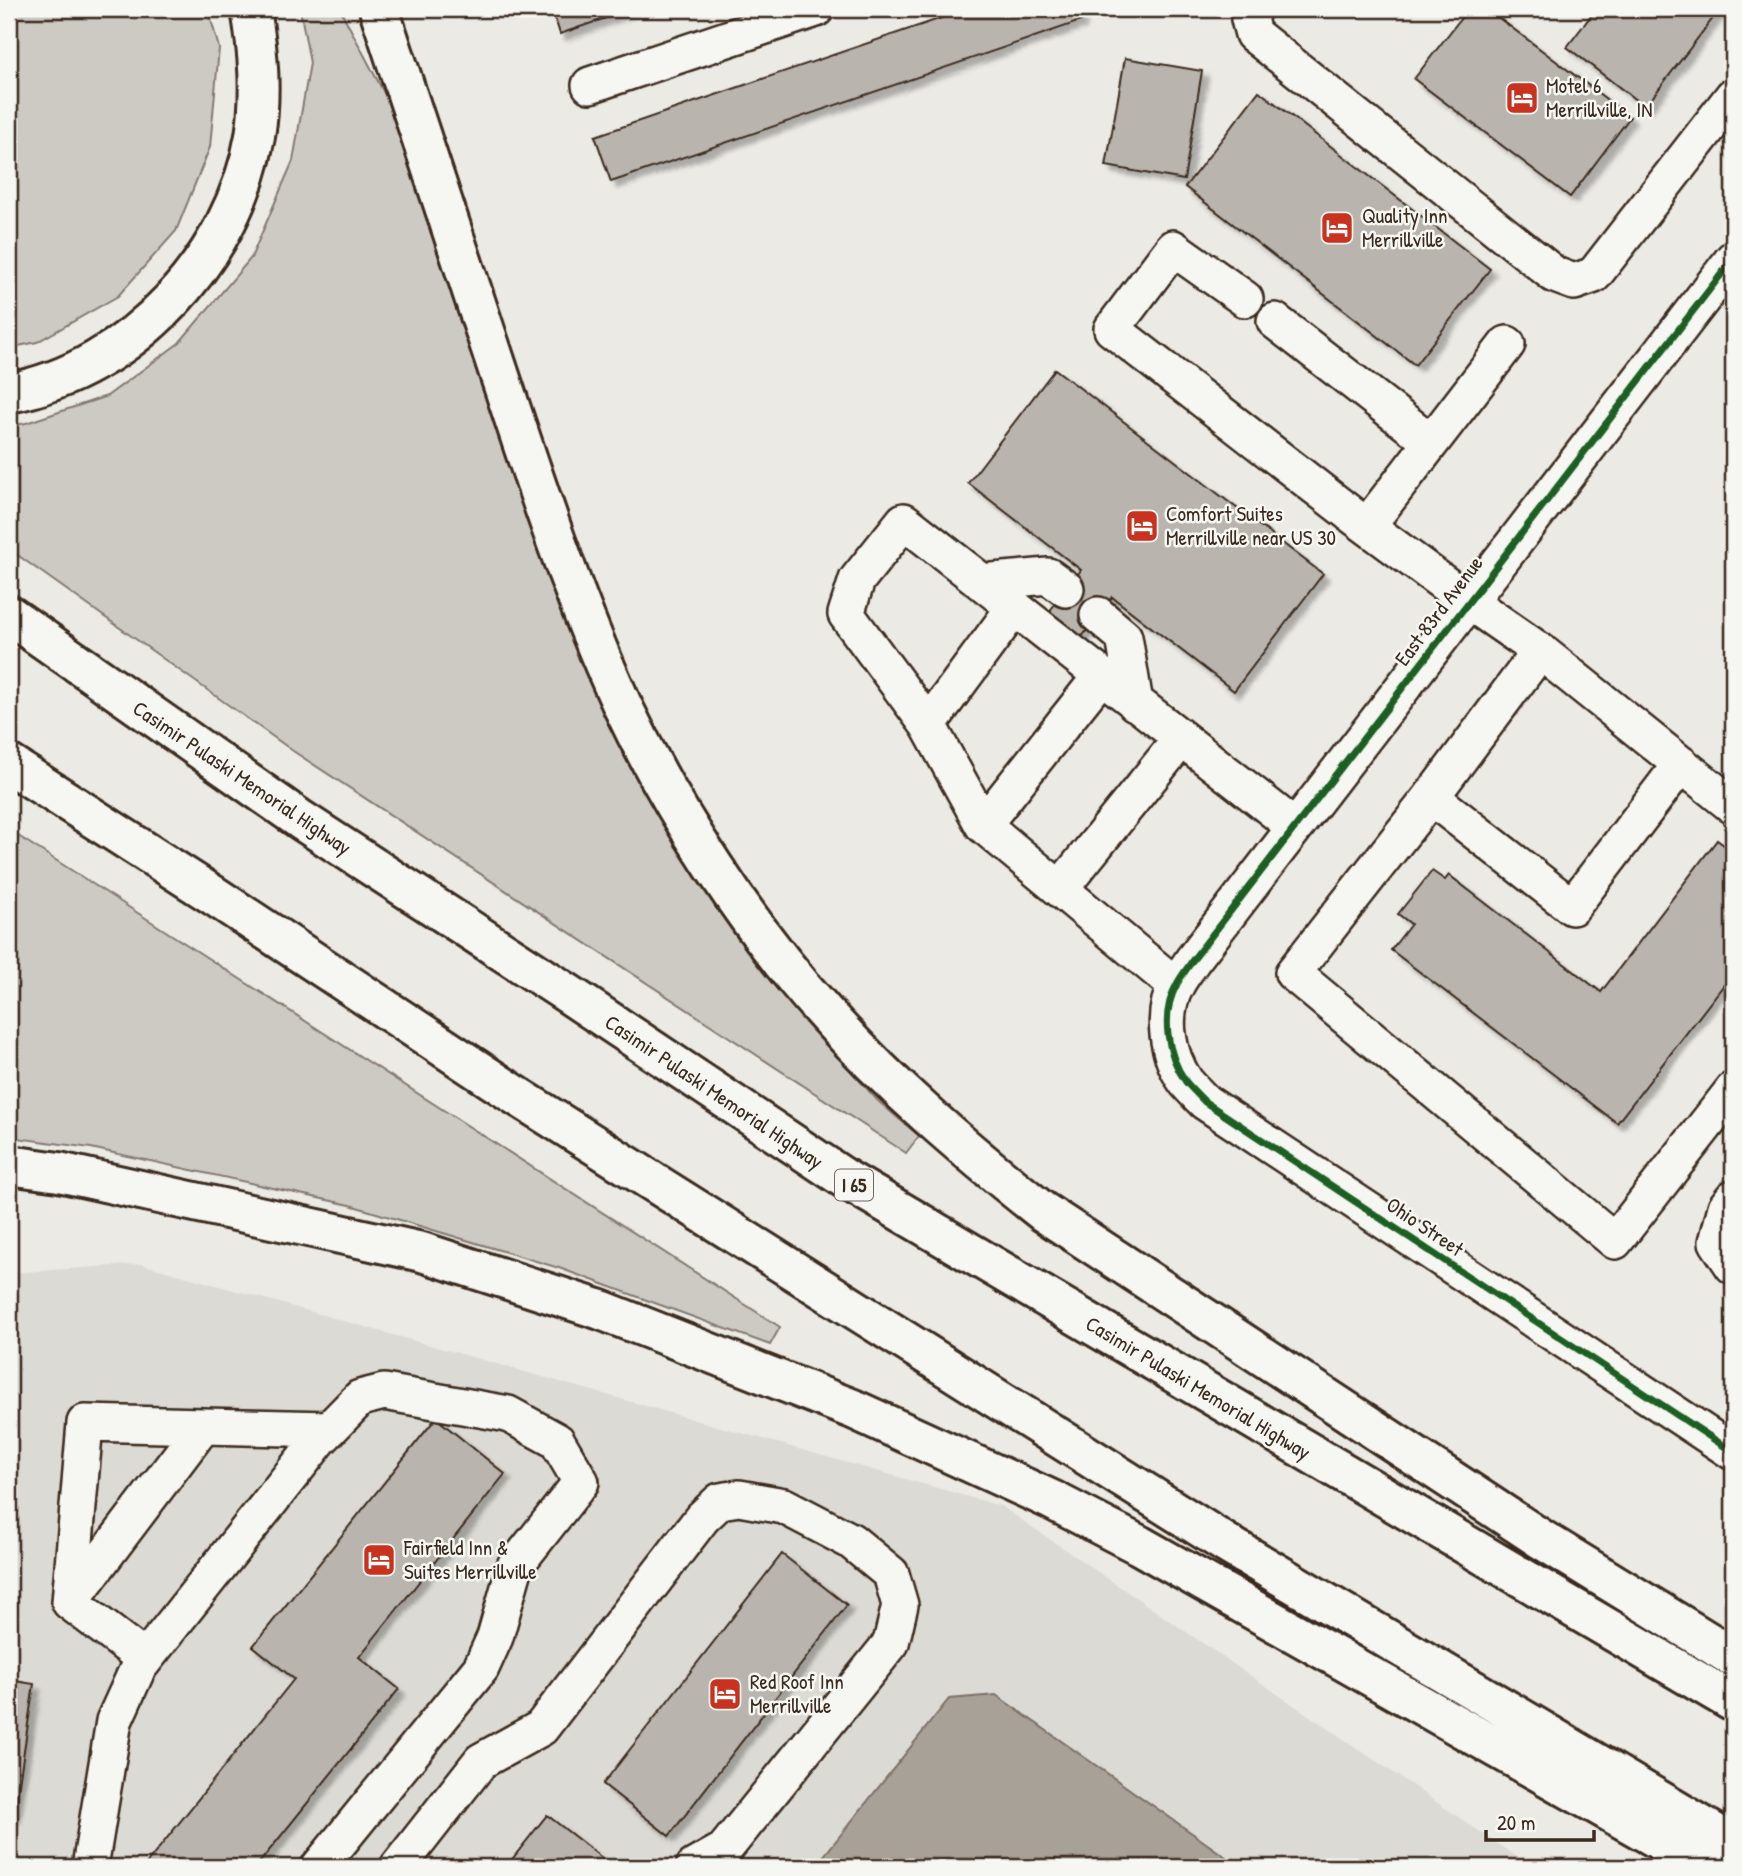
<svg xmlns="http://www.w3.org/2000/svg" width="1742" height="1876" font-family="'Patrick Hand',sans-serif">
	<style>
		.built { fill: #dcdad4 }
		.green { fill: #cdcac4; stroke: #847a71; stroke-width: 2 }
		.water { fill: #a8a198; stroke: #7c7167; stroke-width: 2 }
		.building { fill: #bab4ae; stroke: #3b2a1e; stroke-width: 2; filter: url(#shadow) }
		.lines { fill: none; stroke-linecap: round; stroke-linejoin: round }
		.minor-casing { stroke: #3b2a1e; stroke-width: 40 }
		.highway-casing { stroke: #3b2a1e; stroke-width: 44 }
		.minor { stroke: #f6f6f2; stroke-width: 35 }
		.highway { stroke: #f6f6f2; stroke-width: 38 }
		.cycleway-casing { stroke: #f6f6f2; stroke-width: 11 }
		.cycleway { stroke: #1b5e20; stroke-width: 7 }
		.labels { text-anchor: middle; stroke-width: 5; stroke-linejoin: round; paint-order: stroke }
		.shield { fill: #f6f6f2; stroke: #73675e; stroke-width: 2 }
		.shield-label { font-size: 19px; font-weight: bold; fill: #3b2a1e }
		.poi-label { font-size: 21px; fill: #3b2a1e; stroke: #f6f6f2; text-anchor: start }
		.street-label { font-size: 21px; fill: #3b2a1e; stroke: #f6f6f2 }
	</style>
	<defs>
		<filter id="shadow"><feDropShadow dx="6" dy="6" stdDeviation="2" flood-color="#0004"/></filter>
	</defs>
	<rect width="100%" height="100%" fill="#ebeae5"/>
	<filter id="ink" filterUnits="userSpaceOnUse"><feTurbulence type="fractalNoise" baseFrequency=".0143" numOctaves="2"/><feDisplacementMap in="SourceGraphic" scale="14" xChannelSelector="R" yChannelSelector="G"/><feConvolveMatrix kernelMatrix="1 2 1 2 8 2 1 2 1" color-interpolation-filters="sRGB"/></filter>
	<g filter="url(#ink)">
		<path class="built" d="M141,1264L1001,1506L1532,1867H9V1273Z"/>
		<path class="green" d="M9,9H208L219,48L210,147L176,231L118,296L37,342L9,348Z
			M300,9H340L403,129L553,589L613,732L693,865L787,1000L878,1101L919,1136L906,1153L293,751L9,549V426L26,423L107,396L179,343L251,258L293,161L310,63Z
			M9,830L780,1327L770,1345L559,1268L350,1205L91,1148L9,1137Z"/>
		<path class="water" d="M996,1695L1240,1867H815L949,1699Z"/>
		<path class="building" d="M552,9H632L560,34Z
			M968,9H1077L1081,21L611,182L595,136Z
			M1468,9H1487L1630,117L1570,197L1414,79Z
			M1596,9H1720L1645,107L1567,47Z
			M1125,58L1202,71L1184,180L1106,166Z
			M1259,91L1490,269L1415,365L1185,187Z
			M1055,369L1323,574L1234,691L1112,597L1078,642L1045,617L1081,570L968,483Z
			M1733,833V973L1617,1123L1391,950L1411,924L1398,914L1432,871L1445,880L1449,875L1601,992L1717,840L1724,845Z
			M436,1418L505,1474L359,1657L399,1689L256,1867H144L294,1679L253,1646Z
			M782,1554L847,1605L669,1836L603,1784Z
			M9,1680L34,1684L14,1817H9Z
			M547,1815L611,1865L609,1867H506Z"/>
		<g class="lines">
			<defs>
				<path id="minor" d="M1253,9L1249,19L1253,34L1555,275L1574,282L1594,275L1733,96
					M590,85L816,9
					M1733,259L1192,961C1187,969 1181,976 1177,984C1160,1014 1167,1055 1186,1082C1192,1089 1199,1096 1205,1102L1733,1452
					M1245,299L1173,248L1112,329L1357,519L1468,601L1540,651L1733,806
					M1275,321L1431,442
					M1367,526L1507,344
					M981,582L1048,576L1066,589
					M1098,615L1124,637L1135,703
					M1540,651L1431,797L1293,973L1615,1241L1733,1090
					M928,725L1014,608
					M1431,797L1572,907L1681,764
					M983,825L1101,676
					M1060,889L1181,739
					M1175,985L983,825L928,725L846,614L857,580L904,521L1295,827
					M1733,1198L1726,1207L1717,1242L1733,1266
					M70,1602L203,1426
					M145,1659L70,1602L85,1423L330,1429
					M90,1867L114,1721L138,1668L319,1440L360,1398L384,1392L508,1414L557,1441L581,1482L515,1566L495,1637L481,1668L319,1867
					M398,1867L481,1761L541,1728L702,1518L720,1501L739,1498L784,1506L851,1541L891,1574L900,1605L891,1643L724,1850L694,1867"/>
				<path id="highway" d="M379,9C419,129 458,250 498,370C535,482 573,599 623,707C672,810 747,926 824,1012C890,1086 964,1149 1042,1211L1541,1539L1733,1657
					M9,393C132,370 234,258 255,136C262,93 258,51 251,9
					M9,615L301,820L570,995L847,1180L1733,1702
					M9,764L213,895L517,1096L1227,1544L1733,1844
					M9,1165L59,1172L422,1252L601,1310L853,1409L1052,1500L1139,1545L1707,1867"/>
			</defs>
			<use href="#minor" class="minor-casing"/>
			<use href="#highway" class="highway-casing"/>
			<use href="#minor" class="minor"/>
			<use href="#highway" class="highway"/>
			<defs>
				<path id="cycleway" d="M1733,259L1192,961C1187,969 1181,976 1177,984C1160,1014 1167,1055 1186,1082C1192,1089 1199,1096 1205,1102L1733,1452"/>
			</defs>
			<use href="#cycleway" class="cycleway-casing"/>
			<use href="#cycleway" class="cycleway"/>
		</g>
	</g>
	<defs>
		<symbol id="hotel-square" viewBox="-11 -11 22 22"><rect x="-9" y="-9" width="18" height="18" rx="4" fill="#c8321e" stroke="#f6f6f2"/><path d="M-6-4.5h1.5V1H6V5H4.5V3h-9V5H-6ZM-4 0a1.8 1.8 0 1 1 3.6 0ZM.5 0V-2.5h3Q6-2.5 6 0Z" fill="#fff"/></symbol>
	</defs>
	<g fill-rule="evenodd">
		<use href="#hotel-square" x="1503" y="79" width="38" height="38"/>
		<use href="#hotel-square" x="1318" y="209" width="38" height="38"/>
		<use href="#hotel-square" x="1123" y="507" width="38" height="38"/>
		<use href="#hotel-square" x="360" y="1541" width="38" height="38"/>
		<use href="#hotel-square" x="706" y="1675" width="38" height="38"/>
	</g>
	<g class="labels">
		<rect class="shield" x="835" y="1169.5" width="38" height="31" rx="5"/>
		<g class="shield-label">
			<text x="854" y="1192">I 65</text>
		</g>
		<g class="poi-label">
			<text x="1546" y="93">Motel 6<tspan x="1546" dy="24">Merrillville, IN</tspan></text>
			<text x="1362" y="223">Quality Inn<tspan x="1362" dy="24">Merrillville</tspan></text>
			<text x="1166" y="521">Comfort Suites<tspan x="1166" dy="24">Merrillville near US 30</tspan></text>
			<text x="404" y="1555">Fairfield Inn &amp;<tspan x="404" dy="24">Suites Merrillville</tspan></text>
			<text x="750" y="1689">Red Roof Inn<tspan x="750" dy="24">Merrillville</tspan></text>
		</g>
		<g class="street-label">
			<text transform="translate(1439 611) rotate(-53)" y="7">East 83rd Avenue</text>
			<text transform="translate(242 778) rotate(34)" y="7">Casimir Pulaski Memorial Highway</text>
			<text transform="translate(714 1092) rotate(34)" y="7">Casimir Pulaski Memorial Highway</text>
			<text transform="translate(1425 1227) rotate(34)" y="7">Ohio Street</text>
			<text transform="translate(1198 1388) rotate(31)" y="7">Casimir Pulaski Memorial Highway</text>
		</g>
	</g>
	<rect width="1742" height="1876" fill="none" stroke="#f6f6f2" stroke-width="35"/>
	<rect x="18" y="18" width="1707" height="1841" fill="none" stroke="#3b2a1e" stroke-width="2.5" filter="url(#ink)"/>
	<path d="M1486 1830v10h108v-10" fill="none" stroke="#3b2a1e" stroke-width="3.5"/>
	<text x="1497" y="1830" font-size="21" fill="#3b2a1e" stroke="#f6f6f2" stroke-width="5" paint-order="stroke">20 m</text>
</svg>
